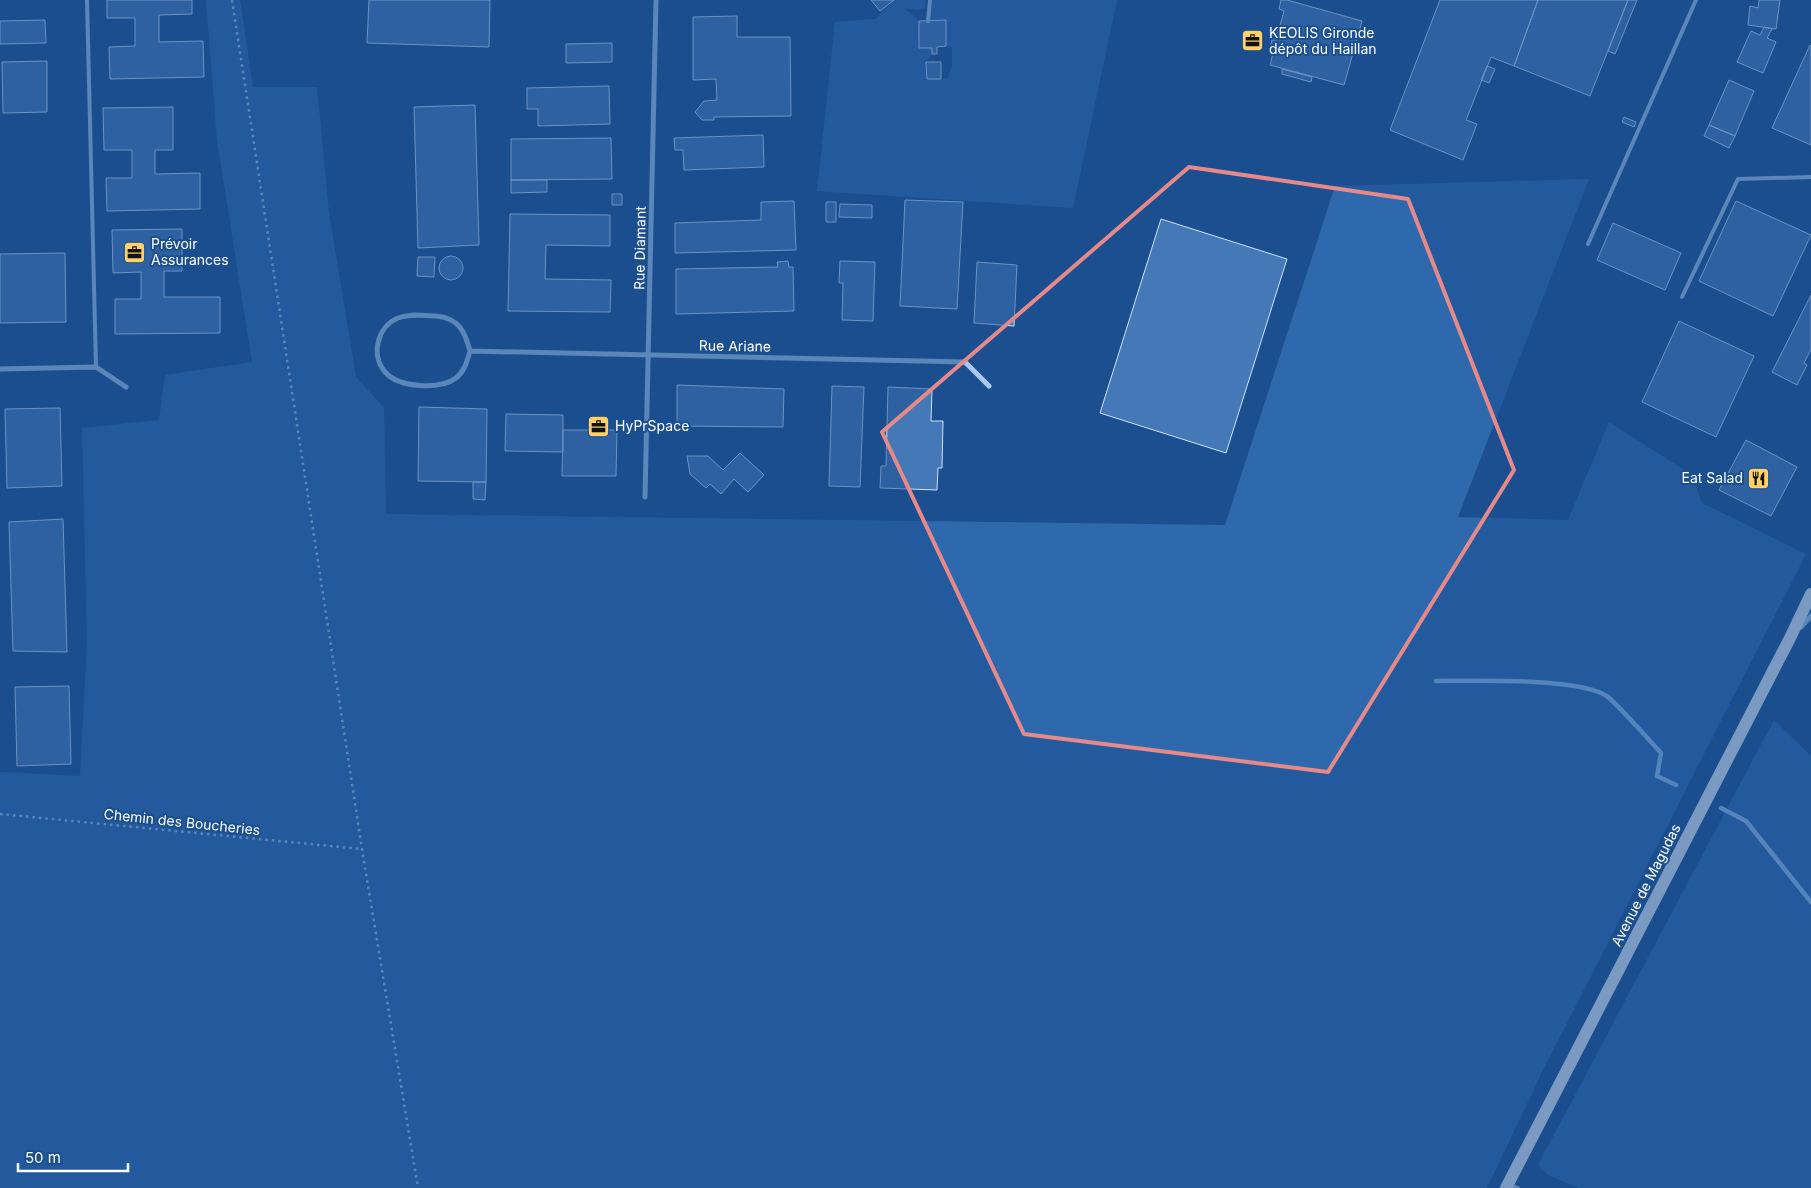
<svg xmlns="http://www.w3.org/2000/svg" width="1811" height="1188" font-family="Inter,sans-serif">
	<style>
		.green { fill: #2e69ad }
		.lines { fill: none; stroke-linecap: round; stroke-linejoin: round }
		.stream { stroke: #9cc4f0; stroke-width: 4.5 }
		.building { fill: #4478b7; stroke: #cfe3fa }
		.path { stroke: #a9c9ee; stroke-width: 2.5; stroke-dasharray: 2.5 4; stroke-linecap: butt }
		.service { stroke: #a9c9ee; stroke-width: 4 }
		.minor { stroke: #a9c9ee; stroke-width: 5 }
		.primary { stroke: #f0f6ff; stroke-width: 12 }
		.marked { fill: none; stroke: #e88989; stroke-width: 4; stroke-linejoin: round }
		.labels { text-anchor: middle; stroke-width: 4; stroke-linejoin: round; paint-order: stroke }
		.poi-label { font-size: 14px; fill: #fff; stroke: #1b4f8f; text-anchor: start }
		.street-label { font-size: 14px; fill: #fff; stroke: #1b4f8f }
	</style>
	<rect width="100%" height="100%" fill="#1b4f8f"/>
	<path class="green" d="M206,0H240L253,87H317L329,213L356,377L384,408L386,514L1225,525L1335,186L1589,179L1458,517L1568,520L1609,422L1692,475L1702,503L1806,554L1544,1068L1487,1188H0V772L80,776L87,642L82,428L159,420L165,375L252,362L217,140Z
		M894,0H925V8L917,10L904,8L919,21V48H932V54L926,62L927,79H947L952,67V47L946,46L945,20L928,21L930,0H1117L1073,208L817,191L835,22L876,19Z
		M1774,720L1811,756V1188H1579L1548,1175L1538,1165Z"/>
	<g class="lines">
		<path class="stream" d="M1436,681C1471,681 1583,677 1608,697C1625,712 1645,736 1661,753L1657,776L1676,785
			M1721,808L1746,821L1811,902"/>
	</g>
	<path class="building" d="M107,0H192V14L159,15V42L203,41L204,77L110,79L109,47L135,46V18H107Z
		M369,0H490L489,47L367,43Z
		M871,0H894L880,11Z
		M1281,0H1287L1362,21L1344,85L1270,65L1274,49L1270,48L1272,40H1276L1284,11L1279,9Z
		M1440,0H1538L1514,66L1491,57L1466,120L1477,124L1463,160L1390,130Z
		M1538,0H1628L1590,96L1514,66Z
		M1628,0H1637L1615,54L1608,51Z
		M1759,0H1780L1776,29L1748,25L1750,6L1758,8Z
		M737,16V37H790L791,116L714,117V120H702L695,112L704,101L717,100L716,79L693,80V17Z
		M45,20L46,43L0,44V21Z
		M946,20V46L937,47V54H932V48H919V21Z
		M1764,27L1772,29L1767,38L1776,42L1763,73L1737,62L1751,31L1760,35Z
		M612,43V62L566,63V44Z
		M1810,45L1811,46V145L1772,128Z
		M47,61V112L3,113L2,62Z
		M926,62H941V79H927Z
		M1487,66L1495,69L1489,83L1481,80Z
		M1282,69L1312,77L1311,82L1282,74Z
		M1729,80L1754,91L1735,136L1709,125Z
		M609,86L610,124L538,126V109H527V88Z
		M475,105L479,245L418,248L414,107Z
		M173,107V150H155V174L200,173V209L107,211L106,178H132V150H104L103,108Z
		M1624,117L1636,122L1634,127L1622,122Z
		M1709,125L1735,136L1729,148L1704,136Z
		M763,135L764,167L684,170L683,150H675L674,138Z
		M611,138L612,179L511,180V139Z
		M511,180H547V192L511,193Z
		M612,194H622V205H612Z
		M905,200L963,202L957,309L900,306Z
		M794,201L796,250L675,253V223L761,220V202Z
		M1736,201L1811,235L1773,316L1699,281Z
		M826,202H836V222H826Z
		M840,204L872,205V218L839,217Z
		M510,214L610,215V246L546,245L545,279L611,280L610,312L508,311Z
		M1161,219L1287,259L1226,453L1100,413Z
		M1613,223L1681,253L1665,290L1597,260Z
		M182,229V271H164V297H220V333L115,334V299H141V272L113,273L112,230Z
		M65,253L66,322L0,323V254Z
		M439 268a12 12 0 1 1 24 0a12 12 0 1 1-24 0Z
		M418,257H435L434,277L417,276Z
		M788,261L789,267H793L794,311L676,314V269L778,267L777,262Z
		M840,261L875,262L873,321L842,320L843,283H839Z
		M977,262L1017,265L1014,326L974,323Z
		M1811,295V349L1804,363L1807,365L1797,385L1772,372Z
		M1679,321L1754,356L1716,437L1642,402Z
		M677,385L784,389L783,427L677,426Z
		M832,386L864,387L860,487L829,486Z
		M888,387L932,389L931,421H943L942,468H938L937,490L880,488L881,466H886Z
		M419,407L487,409L486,482L418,481Z
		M60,408L62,486L7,488L5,409Z
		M506,414L563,415V452L505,451Z
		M563,430H617L616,476H562Z
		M1746,440L1797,467L1771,516L1719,490Z
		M740,453L764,475L748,492L734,479L721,494L710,484L706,488L690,474L687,456H708L723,470Z
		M473,482H486L485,500L473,499Z
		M63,519L67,652L13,651L9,522Z
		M69,686L71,764L17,766L15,687Z"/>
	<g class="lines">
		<path class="path" d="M232,0L362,849L418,1188
			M0,814L362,849"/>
		<path class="service" d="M87,0L96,367
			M928,21L930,0
			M1588,244L1696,0
			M1682,297L1738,179L1811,177
			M1510,1185L1518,1188"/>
		<path class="minor" d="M470,351C467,361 465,371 456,378C440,390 399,388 385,372C370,355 378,326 398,318C410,313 424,316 436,316C459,318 465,332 470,351L965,362L989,386
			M0,369L96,367L126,387
			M645,497L656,0
			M1801,627L1811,616"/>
		<path class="primary" d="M1506,1188L1790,638L1811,594"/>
	</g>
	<path d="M0 0H1811V1188H0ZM1189,167L1408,199L1514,470L1328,772L1024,734L882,432Z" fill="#1b4f8f" fill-opacity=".55" fill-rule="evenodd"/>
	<path class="marked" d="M1189,167L1408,199L1514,470L1328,772L1024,734L882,432Z"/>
	<defs>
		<symbol id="office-square" viewBox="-11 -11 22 22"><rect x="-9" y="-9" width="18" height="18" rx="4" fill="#ffd166" stroke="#1b4f8f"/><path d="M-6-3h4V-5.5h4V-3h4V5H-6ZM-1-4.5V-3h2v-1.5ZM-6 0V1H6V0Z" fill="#111"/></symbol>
		<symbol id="restaurant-square" viewBox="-11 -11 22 22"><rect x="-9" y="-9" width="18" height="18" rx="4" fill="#ffd166" stroke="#1b4f8f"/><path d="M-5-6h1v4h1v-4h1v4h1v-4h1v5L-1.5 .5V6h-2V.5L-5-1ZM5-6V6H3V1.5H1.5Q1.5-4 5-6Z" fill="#111"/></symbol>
	</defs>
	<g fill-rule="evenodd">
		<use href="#office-square" x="1240" y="28" width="25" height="25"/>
		<use href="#office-square" x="122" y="240" width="25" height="25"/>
		<use href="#office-square" x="586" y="414" width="25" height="25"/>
		<use href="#restaurant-square" x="1746" y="466" width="25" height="25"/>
	</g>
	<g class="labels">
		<g class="poi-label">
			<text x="1269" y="38">KEOLIS Gironde<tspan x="1269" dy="16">dépôt du Haillan</tspan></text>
			<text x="151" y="249">Prévoir<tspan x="151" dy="16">Assurances</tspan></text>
			<text x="615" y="431">HyPrSpace</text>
			<text x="1743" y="483" text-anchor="end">Eat Salad</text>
		</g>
		<g class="street-label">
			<text transform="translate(640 248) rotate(-89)" y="5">Rue Diamant</text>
			<text transform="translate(735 346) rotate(1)" y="5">Rue Ariane</text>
			<text transform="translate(182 822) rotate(6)" y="5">Chemin des Boucheries</text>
			<text transform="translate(1646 885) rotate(-63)" y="5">Avenue de Magudas</text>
		</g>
	</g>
	<path d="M18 1163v8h110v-8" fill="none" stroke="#ffffff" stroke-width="2.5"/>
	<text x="25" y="1163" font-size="15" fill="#ffffff" stroke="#1b4f8f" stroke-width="4" paint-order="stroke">50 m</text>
</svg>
